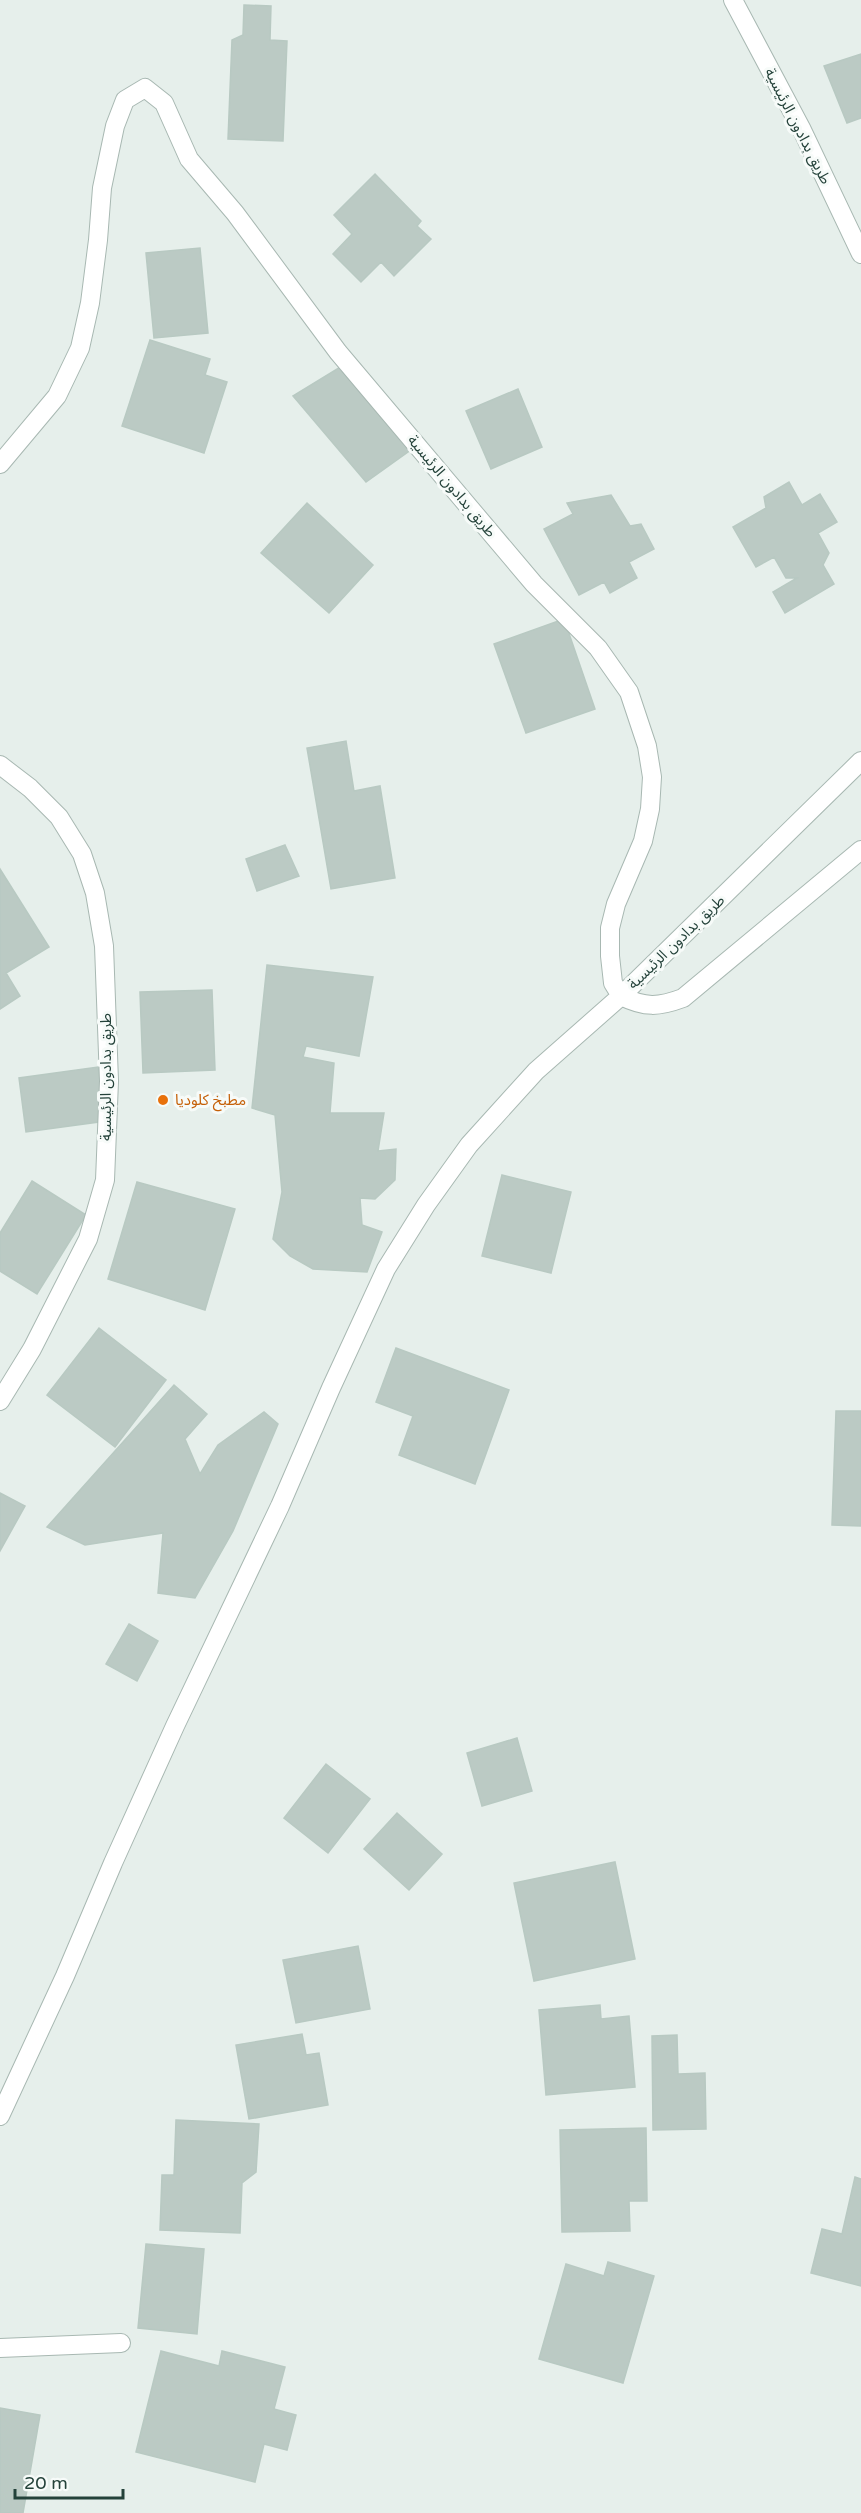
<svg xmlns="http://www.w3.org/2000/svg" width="861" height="2513" font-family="'Varela Round','Noto Sans Arabic',sans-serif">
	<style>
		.building { fill: #bbcac4; stroke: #b8c9c2; stroke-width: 1.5 }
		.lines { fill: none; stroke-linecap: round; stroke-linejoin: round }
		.minor-casing { stroke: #a8b8b2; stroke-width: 20 }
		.minor { stroke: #fff; stroke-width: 18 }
		.food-dot { fill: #e8710a; stroke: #f7fbf9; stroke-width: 2 }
		.labels { text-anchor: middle; stroke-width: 6; stroke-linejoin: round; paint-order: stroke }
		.street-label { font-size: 15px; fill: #24423a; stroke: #f7fbf9 }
		.food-label { font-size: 15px; fill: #c56008; stroke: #f7fbf9; text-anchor: start }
	</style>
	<rect width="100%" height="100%" fill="#e6efeb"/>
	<path class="building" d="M244,5L271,6L270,40L287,41L283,141L228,139L232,40L243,35Z
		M861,54V118L847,123L824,66Z
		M375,174L421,221L417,226L431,239L394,276L381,262L361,282L333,254L352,234L334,215Z
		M200,248L208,333L154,338L146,253Z
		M150,340L210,359L205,375L227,382L204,453L122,426Z
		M342,366L412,449L366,482L293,396Z
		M518,389L542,447L491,469L466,411Z
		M789,482L802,505L820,494L837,522L818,533L829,553L823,565L834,584L785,613L773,592L797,578H786L774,557L756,567L733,527L766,508L764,497Z
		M611,495L630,526L641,524L654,549L629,562L637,578L610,593L604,582L579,595L544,529L573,514L567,503Z
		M307,503L373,565L329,613L261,553Z
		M564,619L595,709L526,733L494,644Z
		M346,741L354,791L380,786L395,878L331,889L307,748Z
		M285,845L299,876L257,891L246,859Z
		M0,869L49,947L6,973L20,996L0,1009Z
		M267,965L373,977L359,1056L306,1046L303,1057L334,1063L330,1113H384L378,1151L396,1149L395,1180L375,1199L360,1198L362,1225L382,1232L367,1272L313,1269L290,1256L273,1239L282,1192L275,1115L252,1108Z
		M212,990L215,1070L143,1073L140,992Z
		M98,1067L106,1121L26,1132L19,1078Z
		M502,1175L571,1192L551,1273L482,1256Z
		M32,1181L86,1215L37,1294L0,1271V1233Z
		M137,1182L235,1209L205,1310L108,1279Z
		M99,1328L166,1380L115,1447L47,1395Z
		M396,1348L509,1390L475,1484L399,1455L413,1416L376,1402Z
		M174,1385L207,1414L185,1439L200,1474L218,1445L264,1412L278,1424L233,1531L195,1598L158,1593L163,1533L85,1545L47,1527Z
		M836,1411H861V1526L832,1525Z
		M0,1493L25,1506L0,1551Z
		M129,1624L158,1641L137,1681L106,1664Z
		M517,1738L532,1791L482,1806L467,1753Z
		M326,1764L370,1799L328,1853L284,1818Z
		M397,1813L442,1854L409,1890L364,1849Z
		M615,1862L635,1959L534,1981L514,1883Z
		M358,1946L370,2009L296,2023L283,1960Z
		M600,2005L601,2019L629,2016L635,2087L546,2095L539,2010Z
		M302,2034L306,2055L319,2053L328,2105L249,2119L236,2045Z
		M677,2035L678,2074L705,2073L706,2129L653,2130L652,2036Z
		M176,2120L259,2124L256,2172L242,2183L240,2233L160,2230L162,2175H174Z
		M646,2128L647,2201H629L630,2231L562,2232L560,2130Z
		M855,2177L861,2179V2286L811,2273L822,2229L842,2234Z
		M146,2244L204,2249L197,2334L138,2328Z
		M608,2262L654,2276L623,2383L539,2359L566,2264L604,2276Z
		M161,2351L219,2366L222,2351L285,2367L274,2409L296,2415L287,2450L264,2444L255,2482L136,2452Z
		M0,2408L40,2415L23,2513H0Z"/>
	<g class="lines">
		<defs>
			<path id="minor" d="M733,0L802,130L861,254
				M0,464L57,396L80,348L90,303L98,240L102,188L115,126L125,100L145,88L164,103L189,159L235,213L338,352L534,584L598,648L629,692L647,746L652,777L650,809L643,841L616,904L610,928V956L613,983L621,996
				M0,765L30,788L59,817L82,854L95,893L104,946L109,1081L105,1180L88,1239L32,1349L0,1401
				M621,996C645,1008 659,1007 683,998L861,850
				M0,2116L65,1976L113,1863L175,1726L280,1506L331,1388L386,1269L426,1205L469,1145L536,1071L621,996L861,761
				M0,2348L121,2343"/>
		</defs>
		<use href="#minor" class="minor-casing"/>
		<use href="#minor" class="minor"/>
	</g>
	<circle class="food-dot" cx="163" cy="1100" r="6"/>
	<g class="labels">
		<g class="street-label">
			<text transform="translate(798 126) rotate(63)" y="5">طريق بدادون الرئيسية</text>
			<text transform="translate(452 486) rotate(50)" y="5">طريق بدادون الرئيسية</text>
			<text transform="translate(676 942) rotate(-44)" y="5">طريق بدادون الرئيسية</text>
			<text transform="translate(106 1077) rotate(-90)" y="5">طريق بدادون الرئيسية</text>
		</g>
		<g class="food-label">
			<text x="175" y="1105">مطبخ كلوديا</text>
		</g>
	</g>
	<path d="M15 2489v9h108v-9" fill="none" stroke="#24423a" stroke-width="3"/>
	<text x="24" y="2489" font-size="18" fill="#24423a" stroke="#f7fbf9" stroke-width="4.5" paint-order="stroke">20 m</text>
</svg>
